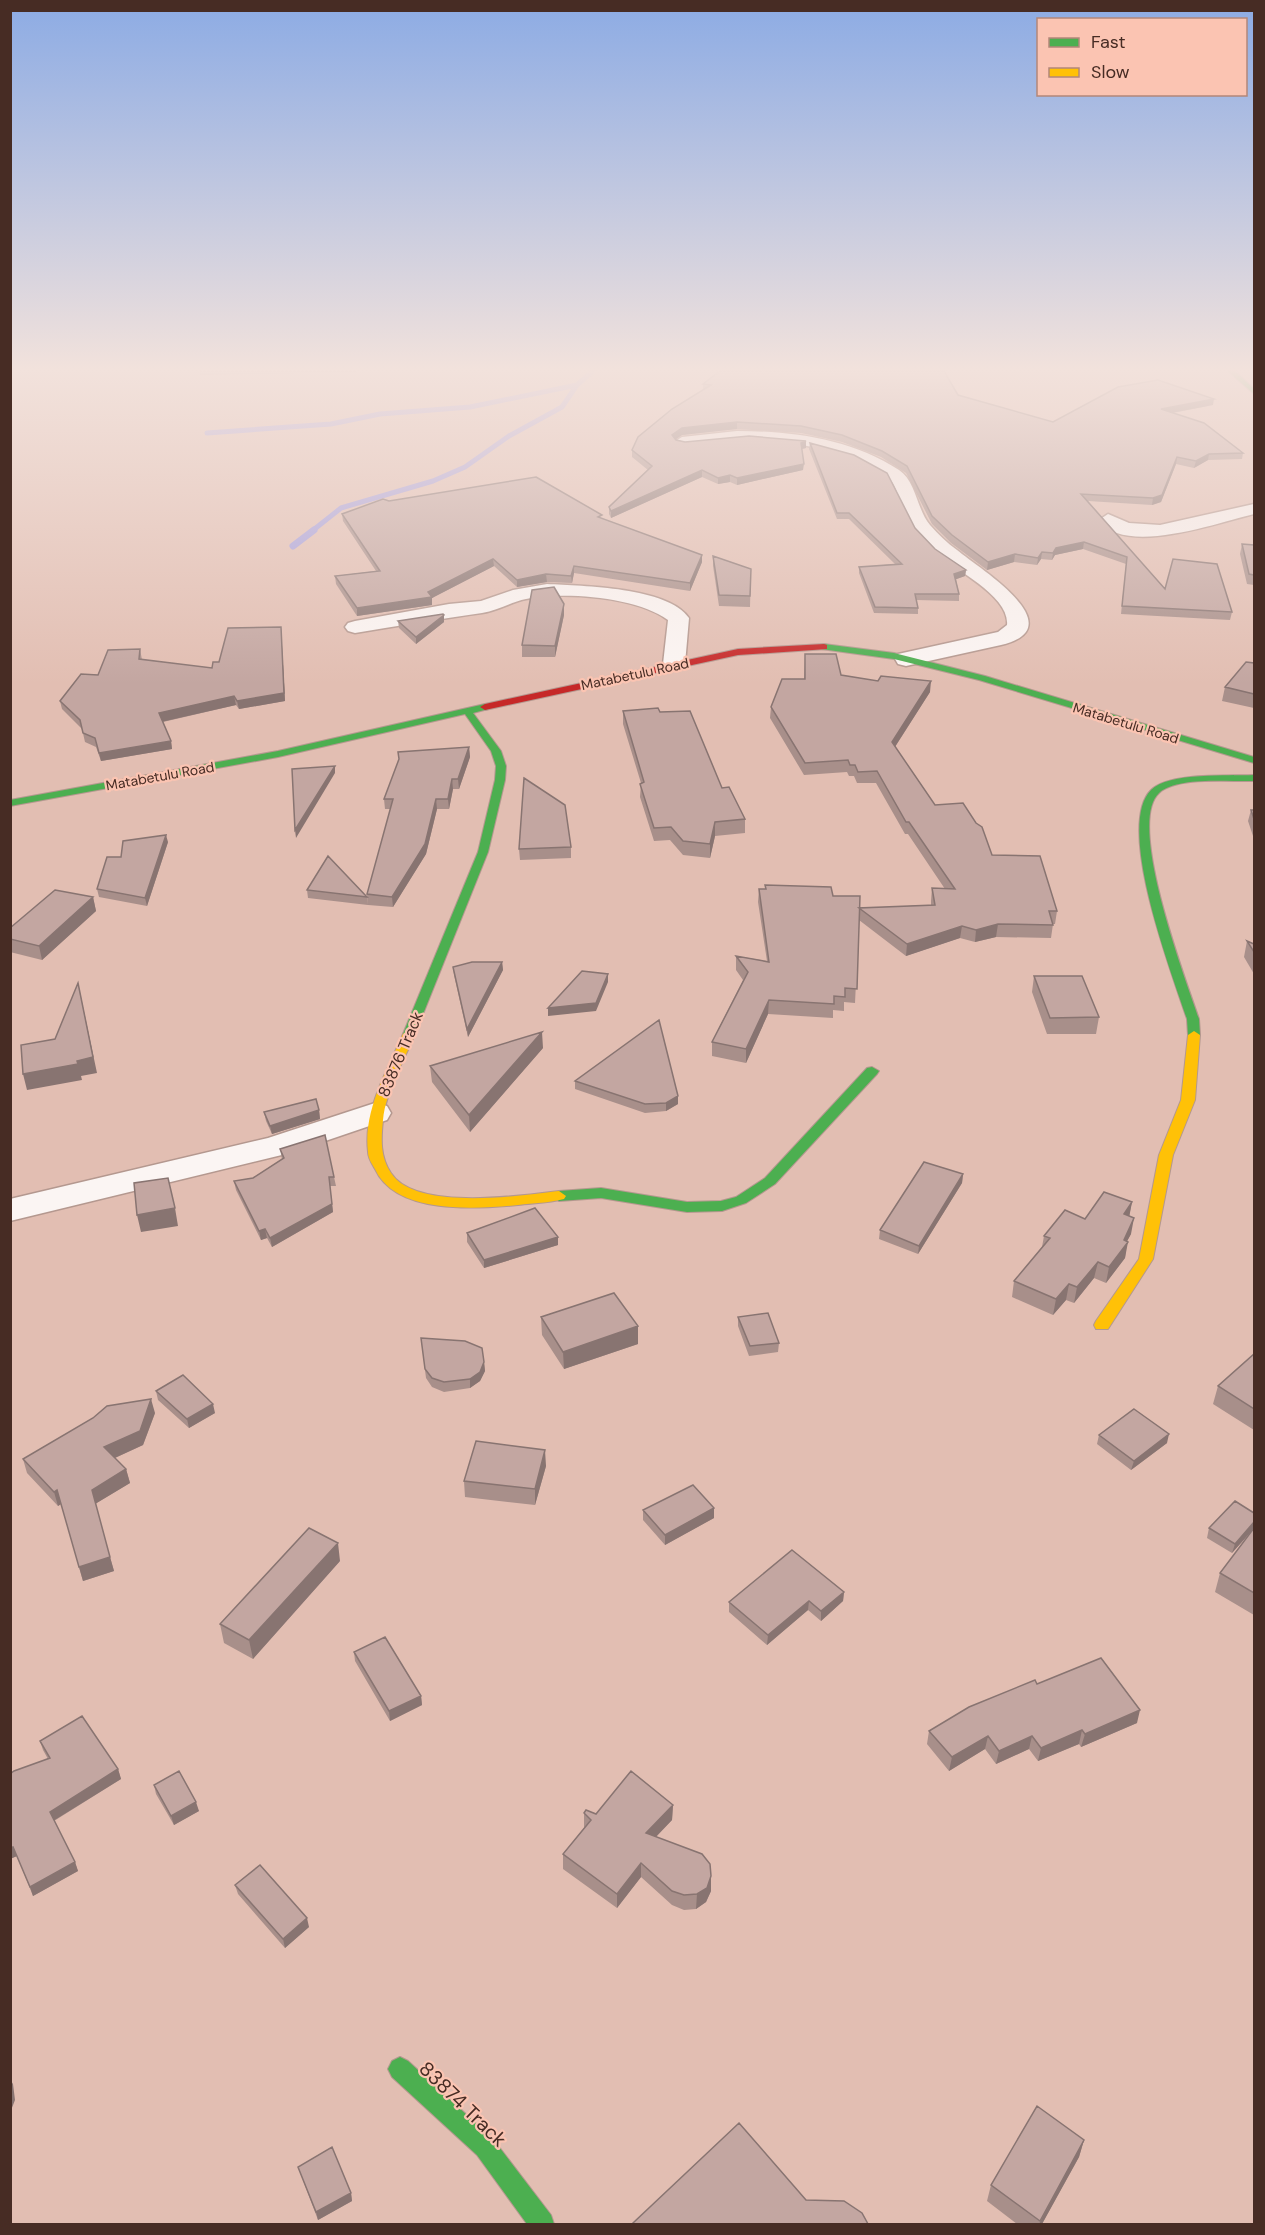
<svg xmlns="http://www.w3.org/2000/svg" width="1265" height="2235" font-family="'DM Sans',sans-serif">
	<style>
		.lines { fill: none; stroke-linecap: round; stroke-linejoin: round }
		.stream-far1 { stroke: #a39edf; stroke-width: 5 }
		.stream { stroke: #a39edf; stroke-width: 7 }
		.street-casing { stroke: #b4988f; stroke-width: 3 }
		.fast-casing { stroke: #b4988f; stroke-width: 2 }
		.slow-casing { stroke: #b4988f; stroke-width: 2 }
		.jam-casing { stroke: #b4988f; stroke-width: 2 }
		.street { fill: #fbf5f3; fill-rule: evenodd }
		.fast { fill: #4caf50; fill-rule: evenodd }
		.slow { fill: #ffc107; fill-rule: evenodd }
		.jam { fill: #c62828; fill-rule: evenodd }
		.wall { fill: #a88f8a }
		.shaded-wall { fill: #887471 }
		.building { fill: #c3a6a1; stroke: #887471; stroke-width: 1.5 }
		.labels { text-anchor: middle; stroke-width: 4.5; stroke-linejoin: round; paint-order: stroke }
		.far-street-label { font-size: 14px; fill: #472c24; stroke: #fbc4b2 }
		.street-label { font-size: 16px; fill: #472c24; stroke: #fbc4b2 }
		.near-street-label { font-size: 20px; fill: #472c24; stroke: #fbc4b2 }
	</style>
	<rect width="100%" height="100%" fill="#e2beb2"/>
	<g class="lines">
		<path class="stream-far1" d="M207,433L331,424L380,414L470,407L577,385
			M312,531L341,508L433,481L465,467L509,436L562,407L577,385L593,371"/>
		<path class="stream" d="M293,546L314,530"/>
		<defs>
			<path id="street" d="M737,431C793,431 851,439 899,470C916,481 917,510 930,525C938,534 947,543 957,550C977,567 1076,627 1001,645L906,666L898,664L895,659L898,654L998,632L1007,625C1010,596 955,570 936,553C925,543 914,531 907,518C900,507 898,486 888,477C869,462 840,453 817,448C781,440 744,439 708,443C698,444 681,451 674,442L682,437Z
				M1254,504V514C1220,522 1124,557 1099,520L1108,514L1129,523L1160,525Z
				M547,584C583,586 668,587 689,618L685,664L682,669H666L663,664L668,620C637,597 564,591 526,599C511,602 497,611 482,613C439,619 397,626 355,633L348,631L345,627L348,623L355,621L449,604L481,601L513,590Z
				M375,1103L387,1106L391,1113L387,1120L290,1153L10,1221V1199L268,1138Z"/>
			<path id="fast" d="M1228,371H1235L1254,389V394Z
				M824,644L894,653L985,676L1254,757V763L979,680L894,659L821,649V645Z
				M485,704L490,707L488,709L473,713L501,751L506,766L505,780L488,852L415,1034L409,1038L403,1034L478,852L495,780L496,766L491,751L465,714L278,757L10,806V800L278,751Z
				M1254,775V781C1231,782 1177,776 1159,793C1126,823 1186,980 1199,1019L1200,1035L1194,1039L1188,1035L1187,1019C1172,974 1115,826 1151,790C1168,772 1230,776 1254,775Z
				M872,1067L879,1071L877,1074L775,1184L746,1203L722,1211L687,1212L601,1198L559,1201L552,1196L559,1191L601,1188L687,1202L721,1201L736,1197L765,1178L867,1068Z
				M400,2057L408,2061L493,2139L551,2215L554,2224H527L477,2155L392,2077L388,2069L392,2061Z"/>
			<path id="slow" d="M409,1030L415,1034C404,1061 386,1090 383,1120C381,1139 380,1157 391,1173C415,1211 520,1196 559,1191L566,1196L564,1199C549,1203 533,1203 518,1205C476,1209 396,1215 375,1169C372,1164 368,1158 368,1152C363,1110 387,1071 403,1034Z
				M1194,1031L1200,1035L1195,1100L1173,1155L1153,1259L1108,1329H1096L1094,1325L1096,1321L1139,1259L1159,1155L1181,1100L1188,1035Z"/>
			<path id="jam" d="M824,644L827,645V649L738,655L485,710L480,707L485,704L738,649Z"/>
		</defs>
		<use href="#street" class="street-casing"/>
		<use href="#fast" class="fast-casing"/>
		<use href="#slow" class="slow-casing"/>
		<use href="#jam" class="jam-casing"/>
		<use href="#street" class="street"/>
		<use href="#fast" class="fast"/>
		<use href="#slow" class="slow"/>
		<use href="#jam" class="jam"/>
	</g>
	<path class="wall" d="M200,371H356L355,372L200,375Z
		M703,384L958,395L1053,422L1213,405L1173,413L1243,453L1242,459L1208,460L1194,468L1176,464L1161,502L1152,505L1088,501L1165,589L1232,612L1230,620L1121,614L1126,564L1083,549L1055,555L1052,560L1041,559L1037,565L1014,562L987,570L951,543L932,524L906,473L881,457L842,442L801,433L737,429L682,435L675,439L685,442L806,441V448L802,449L803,470L737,485L730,482L718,484L702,477L611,518L609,514V507L648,470L632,457V450L703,390Z
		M810,443L915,528L935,549L966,570L965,576L956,579L959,594V601L916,600L918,608V614L874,613L859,573V567L895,564L849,519H837L809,449Z
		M389,501L602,519L702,562L690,591L574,573L572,583L547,582L517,587L494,566L432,598V605L357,616L336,584L335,576L376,571L343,521L342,514Z
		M1242,544L1254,545V585L1247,584L1240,554Z
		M713,556L751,569L750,607L719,606L713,566Z
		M564,604V615L555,657H522V645Z
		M398,621L444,622L416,644L399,628Z
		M281,627L285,701L239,709L236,705L163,722L171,741L172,749L101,761L96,747L85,742L82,729L62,709L60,701L98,675L140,649L142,660L212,668L219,662Z
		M805,654L841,675L930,692L895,747L935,805L1057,911L1055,924H1053L1051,938L996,937L975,942L960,938L906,956L859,920L855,1003L844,1002V1011L833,1010V1018L768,1014L746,1063L712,1056V1042L743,980L736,970V956L767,961L758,902L759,889H765V885L833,896L859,908L931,905V901L932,888L945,889L908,834H905L876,783H857L854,776H849L847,772L804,775L770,718L771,707L804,679Z
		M1254,663V708L1222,701L1225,687Z
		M623,711L660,712L722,788L745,819V833L715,836L710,858L683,855L670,840L654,841L640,797L641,783L623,724Z
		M469,747L470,757L459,789H453L449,809H437L426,854L393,907L368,905L367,894L391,809H385L384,799Z
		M1251,810H1254V839L1248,821Z
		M168,842L147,906L99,897L97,889L121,857Z
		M571,847V858L520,860L519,849Z
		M307,890L367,897L368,905L308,898Z
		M93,897L96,911L42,960L10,952V928Z
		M1247,941L1254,944V974L1244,957Z
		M502,962L503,970L468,1037L454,975L453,967Z
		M1034,976L1099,1017L1096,1034H1047L1032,992Z
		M543,1048L470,1132L432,1082L430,1066Z
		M575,1081L678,1096V1104L666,1111L645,1113L575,1089Z
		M319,1110L320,1119L272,1134L266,1121L264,1112Z
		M280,1149L334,1177L336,1186H330L333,1212L272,1247L267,1238L261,1240L236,1190L234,1181L253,1178L282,1159Z
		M963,1174L962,1183L918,1254L879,1239L880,1230Z
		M1132,1202L1129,1216L1131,1234L1127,1241L1125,1258L1106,1283L1094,1278L1074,1303L1066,1300L1053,1315L1012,1297L1014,1281L1042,1247L1044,1236L1085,1219Z
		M467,1233L558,1237V1245L484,1268L467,1242Z
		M541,1317L638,1326V1344L564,1369L542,1335Z
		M738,1317L779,1343L778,1352L749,1356L738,1326Z
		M421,1338L484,1362L485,1371L480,1381L470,1388L444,1392L432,1387L426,1378Z
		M1254,1354V1430L1213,1404L1218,1386Z
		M156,1391L215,1413L189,1428L158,1400Z
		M155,1413L143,1445L115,1458L126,1469L130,1483L95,1504L114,1571L83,1581L61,1504L58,1506L27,1473L23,1459Z
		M1099,1435L1167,1443L1131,1470L1097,1444Z
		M546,1466L535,1505L465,1497L464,1481Z
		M714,1508V1518L665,1545L643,1520V1510Z
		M1254,1513V1615L1215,1592L1220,1573L1253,1530L1232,1553L1207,1538L1209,1528Z
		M340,1561L253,1659L224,1643L220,1624Z
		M844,1592L843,1601L821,1621L808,1610L767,1645L729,1612V1602Z
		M354,1652L421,1696L422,1705L390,1721L355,1661Z
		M1037,1684L1137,1723L1081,1747L1079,1744L1038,1761L1029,1749L996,1764L985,1749L949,1771L927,1744L929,1731Z
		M40,1741L118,1769L121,1779L54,1821L75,1862L78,1871L33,1896L17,1856L10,1859V1774L48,1759L43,1750Z
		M154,1785L199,1811L174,1825L156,1794Z
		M673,1805L672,1820L656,1837L711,1876V1891L706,1902L696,1909L684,1910L672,1905L641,1877L617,1908L563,1869V1854L584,1828V1813L596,1814Z
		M235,1885L309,1927L285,1948L238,1894Z
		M1084,2140L1079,2157L1042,2224H1017L987,2201L991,2185Z
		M298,2167L351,2193L352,2201L318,2220L301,2175Z"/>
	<path class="shaded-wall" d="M1214,399L1213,405L1160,415L1161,409Z
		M737,422V429L682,435L672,442V435L682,428Z
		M806,441V448L801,449V443Z
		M1209,454L1208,460L1194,468L1196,461Z
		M1177,457L1176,464L1161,502L1152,505L1153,498Z
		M804,464L803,470L737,485V478Z
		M702,470V477L611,518V511Z
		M730,475V482L718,484V478Z
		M1084,542L1083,549L1055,555L1052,560L1053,553L1056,548Z
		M1042,552L1041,559L1037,565L1038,558Z
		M1015,554L1014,562L987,570L988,562Z
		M702,555V562L690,591V583Z
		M493,559L494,566L432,598V605L357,616V608L428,592Z
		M574,566V573L572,583L571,576Z
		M966,570L965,576L954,580V574Z
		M546,574L547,582L517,587V580Z
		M564,604V615L555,657V646Z
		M444,615V622L416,644V637Z
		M281,627L285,701L239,709L237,701Z
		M931,681L930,692L891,753L892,742Z
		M234,696L236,705L161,722L159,713Z
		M171,741L172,749L101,761L99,753Z
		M469,747L470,757L459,789L458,779Z
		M335,766V773L296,838L295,830Z
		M452,779L453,789L449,809L448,799Z
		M436,799L437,809L426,854L393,907L392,897Z
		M715,822V836L710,858V844Z
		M166,835L168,842L147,906L145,898Z
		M93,897L96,911L42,960L39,946Z
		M998,924L996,937L975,942L976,930Z
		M962,926L960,938L906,956L907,944Z
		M502,962L503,970L468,1037L467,1029Z
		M608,974V982L596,1011L548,1016V1008Z
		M78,983L97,1073L81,1076L82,1080L27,1090L23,1074L77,1061Z
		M769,1000L768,1014L746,1063V1049Z
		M542,1032L543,1048L470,1132L469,1115Z
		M678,1096V1104L666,1111V1103Z
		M319,1110L320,1119L272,1134L270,1126Z
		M963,1174L962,1183L918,1254L919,1246Z
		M329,1177L333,1212L272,1247L270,1238Z
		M1132,1202L1129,1218L1124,1214Z
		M175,1208L178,1226L141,1232L137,1215Z
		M1134,1218L1131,1234L1125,1245L1128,1242L1125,1258L1106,1283L1109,1267L1124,1240Z
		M265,1229L267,1238L261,1240L259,1231Z
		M558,1237V1245L484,1268V1260Z
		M1098,1262L1094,1278L1074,1303L1077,1287Z
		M1069,1284L1066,1300L1053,1315L1056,1299Z
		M638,1326V1344L564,1369L563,1352Z
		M484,1362L485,1371L480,1381L470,1388V1379Z
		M151,1399L155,1413L143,1445L108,1461L104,1447Z
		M213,1404L215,1413L189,1428L187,1419Z
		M1169,1434L1167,1443L1131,1470L1134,1461Z
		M545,1450L546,1466L535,1505V1489Z
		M126,1469L130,1483L95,1504L92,1490Z
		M57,1490L61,1504L58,1506L54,1492Z
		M714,1508V1518L665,1545V1535Z
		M1254,1522V1528L1232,1553L1235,1544Z
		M338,1543L340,1561L253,1659L249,1640Z
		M110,1557L114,1571L83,1581L79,1567Z
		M844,1592L843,1601L821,1621V1611Z
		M809,1601L808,1610L767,1645L768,1635Z
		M421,1696L422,1705L390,1721L389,1711Z
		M1140,1710L1137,1723L1081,1747L1085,1734Z
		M1082,1730L1079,1744L1038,1761L1041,1748Z
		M988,1736L985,1749L949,1771L952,1757Z
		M1032,1736L1029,1749L996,1764L999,1751Z
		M118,1769L121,1779L53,1821L50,1812Z
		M196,1802L199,1811L174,1825L171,1816Z
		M673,1805L672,1820L646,1847V1833Z
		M13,1847L17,1856L10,1859V1848Z
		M75,1862L78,1871L33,1896L30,1887Z
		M641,1863V1877L617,1908V1894Z
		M711,1876V1891L706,1902L696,1909L697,1894Z
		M307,1918L309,1927L285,1948L283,1939Z
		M10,2079L13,2084L15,2100L10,2113Z
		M1084,2140L1079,2157L1042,2224H1039Z
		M351,2193L352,2201L318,2220L316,2212Z"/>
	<path class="building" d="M720,371H944L958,395L1053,422L1118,387L1158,380L1214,399L1161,409L1204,423L1243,453L1209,454L1196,461L1177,457L1162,495L1153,498L1081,494L1165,589L1173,559L1217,564L1232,612L1122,606L1127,557L1084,542L1056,548L1053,553L1042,552L1038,558L1015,554L988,562L952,535L932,516L907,466L882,451L842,435L801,426L737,422L682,428L672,435L676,440L685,442L749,436L806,441L801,443L804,464L737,478L730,475L718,478L702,470L611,511L609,507L652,466L632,450L638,437L672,409L711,385L703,384Z
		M810,443L854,455L887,473L915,528L935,549L966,570L954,574L959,594H915L918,608L875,607L859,567L902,564L849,513H837Z
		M536,477L602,515L598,517L702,555L690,583L574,566L571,576L546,574L517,580L493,559L428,592L432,597L357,608L335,576L380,571L342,514L383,499L389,501Z
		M1242,544L1254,545V575L1249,574Z
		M713,556L751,569L750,596L719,595Z
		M554,587L564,604L555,646L522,645L532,590Z
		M443,614L444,615L416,637L398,621Z
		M281,627L284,693L237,701L234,696L159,713L171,741L99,753L95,738L83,733L80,720L60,701L81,674L98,675L108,650L140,649L139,659L212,668L213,662H219L228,628Z
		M805,654H836L841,675L878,681L881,676L931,681L892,742L935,805L963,803L976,823L982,827L992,855L1040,856L1057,911H1049L1053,925L998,924L976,930L962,926L907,944L859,908L935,905L932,888L955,889L909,822H906L877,771L858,772L855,765H850L848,760L805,763L771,707L782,679H805Z
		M1246,662L1254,663V694L1225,687Z
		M658,708L660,712L690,711L722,788L729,787L745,819L715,822L710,844L683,841L671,827L654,828L640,784L644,782L623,711Z
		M469,747L458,779H452L448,799H436L425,844L392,897L367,894L393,799H384L399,759L398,752Z
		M335,766L295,830L292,769Z
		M524,778L565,805L571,847L519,849Z
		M1251,810H1254V819Z
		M166,835L145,898L97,889L107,857H121L123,841Z
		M328,856L367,897L307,890Z
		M765,885L831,887L833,896H860L857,989L845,988V997L834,996V1004L769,1000L746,1049L712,1042L748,972L736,956L769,962L759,889H766Z
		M55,890L93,897L39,946L10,939V928Z
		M1247,941L1254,944V952Z
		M472,962H502L467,1029L453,967Z
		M582,971L608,974L596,1003L548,1008Z
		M1034,976H1082L1099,1017L1050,1018Z
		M78,983L93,1057L77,1061L78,1064L23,1074L21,1045L55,1039Z
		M659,1020L678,1096L666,1103L645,1104L575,1081Z
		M542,1032L469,1115L430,1066Z
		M316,1099L319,1110L270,1126L264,1112Z
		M325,1135L334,1177H329L332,1204L270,1238L265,1229L259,1231L234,1181L253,1178L284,1158L280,1149Z
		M924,1162L963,1174L919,1246L880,1230Z
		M168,1178L175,1208L137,1215L134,1183Z
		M1104,1192L1132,1202L1124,1214L1134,1218L1124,1240L1128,1242L1109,1267L1098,1262L1077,1287L1069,1284L1056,1299L1014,1281L1050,1238L1044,1236L1065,1210L1085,1219Z
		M535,1208L558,1237L484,1260L467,1233Z
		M614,1293L638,1326L563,1352L541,1317Z
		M768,1313L779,1343L750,1346L738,1317Z
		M421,1338L465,1341L482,1348L484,1362L480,1372L470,1379L444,1382L432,1378L425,1369Z
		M1254,1354V1409L1218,1386Z
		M183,1375L213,1404L187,1419L156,1391Z
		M151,1399L140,1431L104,1447L126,1469L92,1490L110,1557L79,1567L57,1490L54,1492L23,1459L93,1418L107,1406Z
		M1134,1409L1169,1434L1134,1461L1099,1435Z
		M476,1441L545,1450L535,1489L464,1481Z
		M693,1485L714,1508L665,1535L643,1510Z
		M1235,1501L1254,1513V1522L1235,1544L1209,1528Z
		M309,1528L338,1543L249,1640L220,1624Z
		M1254,1528V1593L1220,1573Z
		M792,1550L844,1592L821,1611L809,1601L768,1635L729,1602Z
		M385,1637L421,1696L389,1711L354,1652Z
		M1101,1658L1140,1710L1085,1734L1082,1730L1041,1748L1032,1736L999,1751L988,1736L952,1757L929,1731L969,1707L1035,1680L1037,1684Z
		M82,1716L118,1769L50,1812L75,1862L30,1887L13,1847L10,1848V1774L14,1771L50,1758L40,1741Z
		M179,1771L196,1802L171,1816L154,1785Z
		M631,1771L673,1805L646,1833L702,1854L710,1864L711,1876L707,1888L697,1894L684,1895L672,1891L641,1863L617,1894L563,1854L591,1820L584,1813L586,1810L596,1814Z
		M260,1865L307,1918L283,1939L235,1885Z
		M1037,2106L1084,2140L1040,2221L991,2185Z
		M739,2123L806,2200L844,2201L862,2213L868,2224H634L633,2223Z
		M332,2147L351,2193L316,2212L298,2167Z"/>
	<linearGradient id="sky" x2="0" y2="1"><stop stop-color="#8cabe4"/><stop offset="0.54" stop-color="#f2e2dc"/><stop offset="1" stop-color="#f2e2dc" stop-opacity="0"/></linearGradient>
	<rect width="1265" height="684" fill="url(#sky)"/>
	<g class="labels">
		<g class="far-street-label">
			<text transform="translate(635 674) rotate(-12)" y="5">Matabetulu Road</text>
			<text transform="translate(1126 723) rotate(17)" y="5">Matabetulu Road</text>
			<text transform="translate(160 776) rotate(-10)" y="5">Matabetulu Road</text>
		</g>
		<g class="street-label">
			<text transform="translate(400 1054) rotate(-67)" y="6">83876 Track</text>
		</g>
		<g class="near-street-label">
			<text transform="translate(463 2104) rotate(44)" y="7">83874 Track</text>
		</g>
	</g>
	<rect width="1265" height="2235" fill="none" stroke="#472c24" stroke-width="24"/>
	<rect x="1037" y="18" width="210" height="78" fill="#fbc4b2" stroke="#b38779" stroke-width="1.5"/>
	<rect x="1049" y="38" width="30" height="9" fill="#4caf50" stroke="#b38779" stroke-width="1.5"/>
	<text x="1091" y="48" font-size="18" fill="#472c24">Fast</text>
	<rect x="1049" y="68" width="30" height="9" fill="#ffc107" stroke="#b38779" stroke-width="1.5"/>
	<text x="1091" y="78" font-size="18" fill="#472c24">Slow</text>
</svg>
